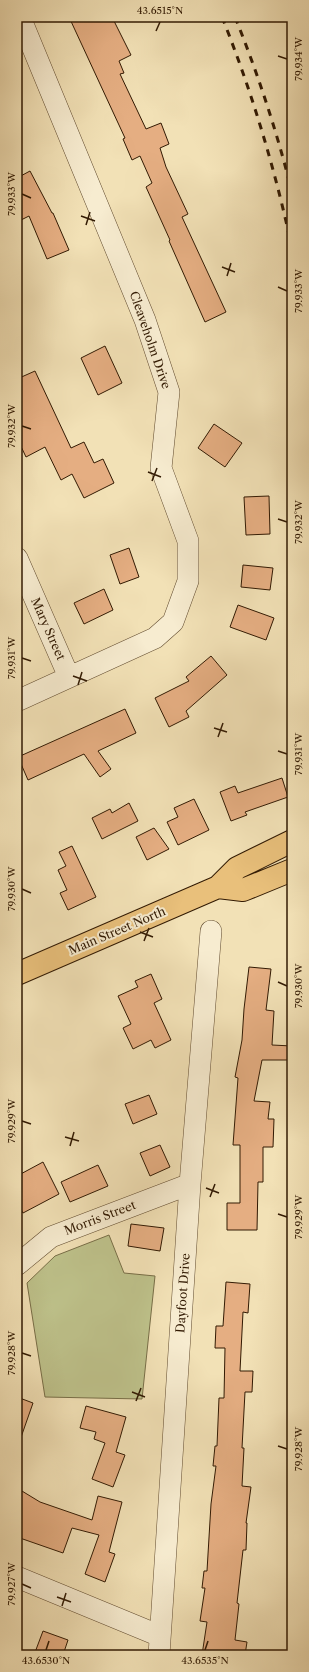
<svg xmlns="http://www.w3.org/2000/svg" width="309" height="1672" font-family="'Libre Caslon Text',serif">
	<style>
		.green { fill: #bec28b; stroke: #786e47 }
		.building { fill: #e5ae82; stroke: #321a03 }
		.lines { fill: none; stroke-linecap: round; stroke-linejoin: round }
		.minor-casing { stroke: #624c30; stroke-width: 22 }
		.major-casing { stroke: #321a03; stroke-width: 24 }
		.minor { stroke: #f7ecd0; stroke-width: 21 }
		.major { stroke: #e9c07b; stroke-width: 22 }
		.rail { stroke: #321a03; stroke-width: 3; stroke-dasharray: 7 7; stroke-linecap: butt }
		.ticks { fill: none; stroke: #321a03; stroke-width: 1.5 }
		.labels { text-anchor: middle; stroke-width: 4; stroke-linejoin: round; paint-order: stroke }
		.street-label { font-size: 12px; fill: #321a03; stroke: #f7ecd0 }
		.neatline { fill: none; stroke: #321a03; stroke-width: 1.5 }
		.ticks-label { font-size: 10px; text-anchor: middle; fill: #321a03 }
	</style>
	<rect width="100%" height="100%" fill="#f2e1b6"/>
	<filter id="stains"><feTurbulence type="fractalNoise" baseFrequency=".005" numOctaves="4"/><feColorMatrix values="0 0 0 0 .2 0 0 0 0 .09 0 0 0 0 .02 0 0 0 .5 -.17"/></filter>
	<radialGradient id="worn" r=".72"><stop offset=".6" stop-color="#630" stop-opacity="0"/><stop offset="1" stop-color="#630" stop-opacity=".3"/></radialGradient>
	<path class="green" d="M109,1235L124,1273L155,1276L142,1399L45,1397L27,1283L55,1256Z"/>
	<path class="building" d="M69,17H112L131,55L119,61L124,73L120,74L146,129L161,123L169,144L160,148L166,167L188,214L182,217L226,312L205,322L169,241L170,240L146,187L152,183L140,156L132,160L123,139L125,138Z
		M30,171L52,213H53L69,250L47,259L29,216L17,222V178Z
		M105,346L122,383L98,395L81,358Z
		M35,371L71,448L84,442L94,463L103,459L114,483L84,498L72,474L61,480L45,447L26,457L17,438V379Z
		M214,424L242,443L225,467L198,448Z
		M269,496L270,534L246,535L244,497Z
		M129,548L139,577L120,584L110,555Z
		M243,565L273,568L270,590L241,587Z
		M104,589L113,610L84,624L74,603Z
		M238,605L274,618L266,640L230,627Z
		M211,656L227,675L186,711L189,717L169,727L155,698L189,681L186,677Z
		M125,709L136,733L98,751L111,769L100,777L84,754L28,780L18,757Z
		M282,778L288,797L245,812L247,815L231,821L220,792L235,786L238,793Z
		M194,799L209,830L178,845L167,822L178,817L174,808Z
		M129,803L138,821L102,839L92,818L110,809L112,813Z
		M154,828L169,849L147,860L136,837Z
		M72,846L96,897L68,910L60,893L67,890L58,870L66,866L59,852Z
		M249,967L271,969L266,1010L274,1011L272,1045L292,1046V1060H262L254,1101L270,1102L268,1119H274L273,1147H263V1182H258L257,1230H227V1203H240V1145H233L238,1078L235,1077L242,1040L244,1009Z
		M151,974L162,999L154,1003L171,1040L155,1048L151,1040L133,1049L123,1028L131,1024L118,996L138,987L135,981Z
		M149,1095L157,1114L133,1124L125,1104Z
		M160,1145L170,1167L150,1176L140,1153Z
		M43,1162L59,1194L23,1213L17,1202V1176Z
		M98,1165L108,1186L70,1202L61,1182Z
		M131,1224L164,1228L160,1251L128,1246Z
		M226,1282L250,1284L248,1313L243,1312L240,1371H253L252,1392H245L242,1448H244L242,1486L251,1487L246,1523H247L246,1550H243L237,1603L239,1604L235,1640L247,1642L245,1655H202L207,1622L200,1621L205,1588H202L204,1571H207L211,1504L216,1466H213L215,1446H217L219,1398H224L225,1348H215L216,1326H223Z
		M17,1397L33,1403L19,1443H17Z
		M86,1406L126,1417L116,1452L125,1455L113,1487L92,1479L105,1443L94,1439L96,1432L80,1428Z
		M17,1488L40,1502L92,1520L98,1496L122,1502L109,1552L115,1554L105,1582L85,1574L99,1535L72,1528L63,1553L17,1537Z
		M43,1631L68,1640L63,1655H34Z"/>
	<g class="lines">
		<defs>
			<path id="minor" d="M17,558L69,677
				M17,701L155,638L173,622L188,581V541L161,468L169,392L145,320L20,17
				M17,1265L51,1237L190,1184
				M17,1577L160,1636
				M159,1655L190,1184L211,931"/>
			<path id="major" d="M218,887L243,890L292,870
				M17,974L218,887L237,868L292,841"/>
		</defs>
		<use href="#minor" class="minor-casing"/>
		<use href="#major" class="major-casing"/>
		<use href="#minor" class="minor"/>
		<use href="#major" class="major"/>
		<path class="rail" d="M222,17C252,92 275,169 292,248
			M235,17C258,74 277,132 292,192"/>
	</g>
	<path class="ticks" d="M156,31L160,22M278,56L287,59M22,194L31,198M81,216L95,221M86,225L90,212M222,267L235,272M227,276L231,263M278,287L287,291M22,426L31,429M148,472L161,477M152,481L157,468M278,519L287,522M22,658L31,661M73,676L87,681M78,685L82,672M214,728L227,732M218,737L223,723M278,751L287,754M22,889L31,893M140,932L153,937M144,941L149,928M278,982L287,986M22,1121L31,1124M65,1137L79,1141M70,1146L74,1132M206,1188L219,1193M210,1197L215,1184M278,1214L287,1217M22,1353L31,1356M132,1392L145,1397M136,1401L141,1388M278,1446L287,1449M22,1584L31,1588M57,1597L71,1602M62,1606L66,1593M46,1650L49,1641M205,1650L208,1641"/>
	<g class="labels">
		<g class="street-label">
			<text transform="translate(150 340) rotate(71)" y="4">Cleaveholm Drive</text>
			<text transform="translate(48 629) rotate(66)" y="4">Mary Street</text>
			<text transform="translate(117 931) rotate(-23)" y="4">Main Street North</text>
			<text transform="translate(100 1218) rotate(-21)" y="4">Morris Street</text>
			<text transform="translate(183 1293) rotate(-86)" y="4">Dayfoot Drive</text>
		</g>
	</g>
	<rect width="309" height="1672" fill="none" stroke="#f2e1b6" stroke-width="44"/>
	<rect x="22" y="22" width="265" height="1628" class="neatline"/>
	<g class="ticks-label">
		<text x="160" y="14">43.6515°N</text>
		<text transform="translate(298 59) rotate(-90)" y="4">79.934°W</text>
		<text transform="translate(11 194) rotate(-90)" y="4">79.933°W</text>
		<text transform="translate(298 291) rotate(-90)" y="4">79.933°W</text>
		<text transform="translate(11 426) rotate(-90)" y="4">79.932°W</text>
		<text transform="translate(298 522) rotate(-90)" y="4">79.932°W</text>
		<text transform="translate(11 658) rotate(-90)" y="4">79.931°W</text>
		<text transform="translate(298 754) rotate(-90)" y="4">79.931°W</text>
		<text transform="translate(11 889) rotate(-90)" y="4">79.930°W</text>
		<text transform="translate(298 986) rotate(-90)" y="4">79.930°W</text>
		<text transform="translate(11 1121) rotate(-90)" y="4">79.929°W</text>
		<text transform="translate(298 1217) rotate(-90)" y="4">79.929°W</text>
		<text transform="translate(11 1353) rotate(-90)" y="4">79.928°W</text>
		<text transform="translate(298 1449) rotate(-90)" y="4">79.928°W</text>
		<text transform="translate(11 1584) rotate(-90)" y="4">79.927°W</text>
		<text x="46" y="1664">43.6530°N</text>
		<text x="205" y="1664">43.6535°N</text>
	</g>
	<rect width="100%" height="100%" filter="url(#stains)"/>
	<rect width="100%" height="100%" fill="url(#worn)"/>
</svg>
